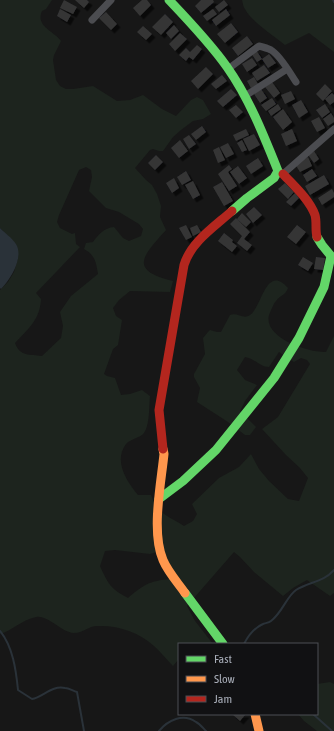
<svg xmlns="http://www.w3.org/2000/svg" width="334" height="731" font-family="'Asap Condensed',sans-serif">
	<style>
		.green { fill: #1d241e; fill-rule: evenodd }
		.water { fill: #2a3239 }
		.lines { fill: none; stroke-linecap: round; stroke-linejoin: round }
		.stream { stroke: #2a3239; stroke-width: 2 }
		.building { fill: #353536; filter: url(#shadow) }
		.street { stroke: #4b4c50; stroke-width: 7 }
		.fast { stroke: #63d668; stroke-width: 9 }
		.slow { stroke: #ff974d; stroke-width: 9 }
		.jam { stroke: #b3261e; stroke-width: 9 }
	</style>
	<defs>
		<filter id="shadow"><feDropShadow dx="3.5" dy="3.5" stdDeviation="0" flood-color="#0009"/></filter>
	</defs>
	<rect width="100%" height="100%" fill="#171717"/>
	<path class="green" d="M0,0H52L46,9L42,11C35,26 54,31 61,41L54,55L53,60L56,80L60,86L66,89H73L93,86L117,101L130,100L143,95L162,109L176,116L191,100L197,97L203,100L211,114L203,119L193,121L181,130L173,137L163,151H159L153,149L150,150L135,168L146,180L152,185L157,194L161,206L160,217L166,230C144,255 127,270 173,281L170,292L130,291L119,300L113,308L116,316L122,320L118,345L113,349L104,374L107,376L115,378L121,395L130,394L142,390L150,396C149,405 150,425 144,433C140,438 130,439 126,444C113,461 127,482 138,495H151C153,499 154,504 157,507C163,516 176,520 184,526L193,521L197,514L192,504L219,478L239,467L251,454L259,469L269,481L288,499L299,501L308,478L300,468L286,455L262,429L278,417L310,364L307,360L301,358L294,362L279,352L269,367C260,367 254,358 245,357L237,370L245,380L257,385L245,401L240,411L256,427L250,435H245L228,422L197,402L200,388L194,377V374L205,354L203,338L208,332L210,330L217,332H221L230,315C237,312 244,320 250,315C262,307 266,263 288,288C285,296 281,294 276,301C273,304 271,311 269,315C263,338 309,353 326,352L334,336V593L330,596L307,580L293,588L283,596L254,572L240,557L234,552L187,606L195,621L213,644H179V659L173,666C166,659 161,652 154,646C139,632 118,625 97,626C89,626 83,633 74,633C61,632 47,614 36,617C21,620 12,631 0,634V290L8,282L14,272L18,258L16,244L0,228ZM86,167L91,170L92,177L89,191L106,208L119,212L139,224L143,229L141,236L129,241L123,238L114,227C104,228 99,234 93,242L86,243L84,249C95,255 96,262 98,274L71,296L60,312L63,326L61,338L42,356C30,354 20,357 15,343C28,329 40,320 41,299L36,293L80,247L76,244L75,233L72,234L60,228L57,222L59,215L79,170ZM115,550L150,554L164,550L172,570L179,578C153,581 149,580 128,598C111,589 108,584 100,566L105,551Z
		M242,0H334V52L309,33L285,45C274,36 251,21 245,9C243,7 243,3 242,0Z
		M330,682L334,684V731H317L304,721L298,714H317V684Z"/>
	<path class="water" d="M0,228C5,233 12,238 16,244C24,257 11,279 1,289L0,288Z"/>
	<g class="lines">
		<path class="stream" d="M333,0L334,2
			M0,631C13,647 16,670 18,690L32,699C43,697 52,685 65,688C69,688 73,691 77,692L84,731
			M244,644C248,636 254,628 263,624C265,623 269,623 271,621C282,613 287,596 296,590C308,582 324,582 334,570
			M313,714L332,731
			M159,731C168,720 183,713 196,722C200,724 203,728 206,731"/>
	</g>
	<path class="building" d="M64,0L77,7L73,14L60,8Z
		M75,0H87L89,2L84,8Z
		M142,0H147L151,5L140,16L133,8Z
		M201,0H213L214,2L201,13L195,6Z
		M224,0L228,5L219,12L215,7Z
		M60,9L71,15L67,22L57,16Z
		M213,9L217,14L207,21L203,16Z
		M226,9L230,15L216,26L212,20Z
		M106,12L117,24L111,30L99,18Z
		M165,14L173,22L161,35L152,27Z
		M231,23L238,32L225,43L217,34Z
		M174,25L179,31L171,39L166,33Z
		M143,26L152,34L146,40L137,32Z
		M180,33L187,39L175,51L169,44Z
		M247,36L253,44L238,56L232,48Z
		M197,45L202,49L193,60L189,57L186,61L179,55L186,48L190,52Z
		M256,50L262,59L269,54L276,63L268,68L262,59L257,62L251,53Z
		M252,58L257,65L247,72L242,64Z
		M264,65L270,73L257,81L252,73Z
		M206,67L213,74L198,89L191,81Z
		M222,75L227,81L216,89L211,84Z
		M254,77L258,84L251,88L247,81Z
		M272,82L280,93L274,98L265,87Z
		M325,84L332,91L323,101L316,94Z
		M231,89L237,95L223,107L217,101Z
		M261,89L267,98L260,103L254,94Z
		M291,91L295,99L285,104L281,95Z
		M332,93L334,95V102L330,105L325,99Z
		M272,98L276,104L266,111L261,105Z
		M301,100L308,112L299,118L292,105Z
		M278,104L281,109L271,116L268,111Z
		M325,104L330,112L322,118L316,110Z
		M236,105L243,112L236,118L229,110Z
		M283,109L292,122L283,130L273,117Z
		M331,113L334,118V122L328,126L323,119Z
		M319,117L325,128L317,132L311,121Z
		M202,126L206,132L196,140L191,134Z
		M246,129L249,135L236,141L233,135Z
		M292,129L297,141L286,146L281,134Z
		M254,134L260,145L249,151L243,139Z
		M189,135L196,144L189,149L183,139Z
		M180,140L188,151L179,158L171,148Z
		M242,140L247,150L242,152L237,143Z
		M228,143L234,154L226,158L220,147Z
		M219,147L225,160L218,163L213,150Z
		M314,151L319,159L314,163L308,155Z
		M156,155L163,162L155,170L148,163Z
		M308,157L312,166L300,172L295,164Z
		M258,158L263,166L251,174L246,166Z
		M229,165L232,169L228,172L237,186L229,191L218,174Z
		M238,166L247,178L239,184L230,172Z
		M312,169L317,176L307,182L303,175Z
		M186,171L191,180L182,185L177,177Z
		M324,175L329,184L310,195L305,186Z
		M174,178L179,188L172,193L166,183Z
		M193,181L200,195L193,199L185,185Z
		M222,182L233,201L224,206L213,187Z
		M285,183L294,192L288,199L278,189Z
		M332,189L334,193V197L322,205L318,198Z
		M295,193L299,198L291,206L286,202Z
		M254,207L262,215L253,223L246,214Z
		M242,213L251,222L246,227L237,219Z
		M236,218L250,232L244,239L252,245L247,251L237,243L242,236L230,224Z
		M186,225L192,237L186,240L179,228Z
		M197,225L201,232L193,236L190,228Z
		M297,225L306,232L296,244L287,237Z
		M224,233L233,240L232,242L237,246L232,252L218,241Z
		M303,257L313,263L308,271L298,265Z
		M316,257L325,258L323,270L314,269Z
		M232,714H246L240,721Z"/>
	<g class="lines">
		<path class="street" d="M92,20L111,0
			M228,69L259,46C263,47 267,48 271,50C280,55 290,73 296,82
			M245,96L287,69
			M280,172L283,174L334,129"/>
		<path class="fast" d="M169,0C189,21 210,43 227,67C249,98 264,136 278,171L274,178L247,198L232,211
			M159,499L183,481L216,450L274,378L299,338L324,287L331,256L322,245L317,237
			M185,593L223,644"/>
		<path class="slow" d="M163,449L164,454C161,484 151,532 163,560C168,572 178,583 185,593
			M255,714L259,731"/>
		<path class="jam" d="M283,174C294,186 309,199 315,215C317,222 315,230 317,237
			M163,449L159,410L184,265C191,242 214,227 232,211"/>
	</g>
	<rect x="178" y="643" width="140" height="72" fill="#111113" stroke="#4d4f55"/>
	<rect x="186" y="656" width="20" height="6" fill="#63d668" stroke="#4d4f55"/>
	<text x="214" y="663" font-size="12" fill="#a8adb8">Fast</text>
	<rect x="186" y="676" width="20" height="6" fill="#ff974d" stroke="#4d4f55"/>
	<text x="214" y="683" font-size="12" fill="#a8adb8">Slow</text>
	<rect x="186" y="696" width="20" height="6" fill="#b3261e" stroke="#4d4f55"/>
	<text x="214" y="703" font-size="12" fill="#a8adb8">Jam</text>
</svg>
